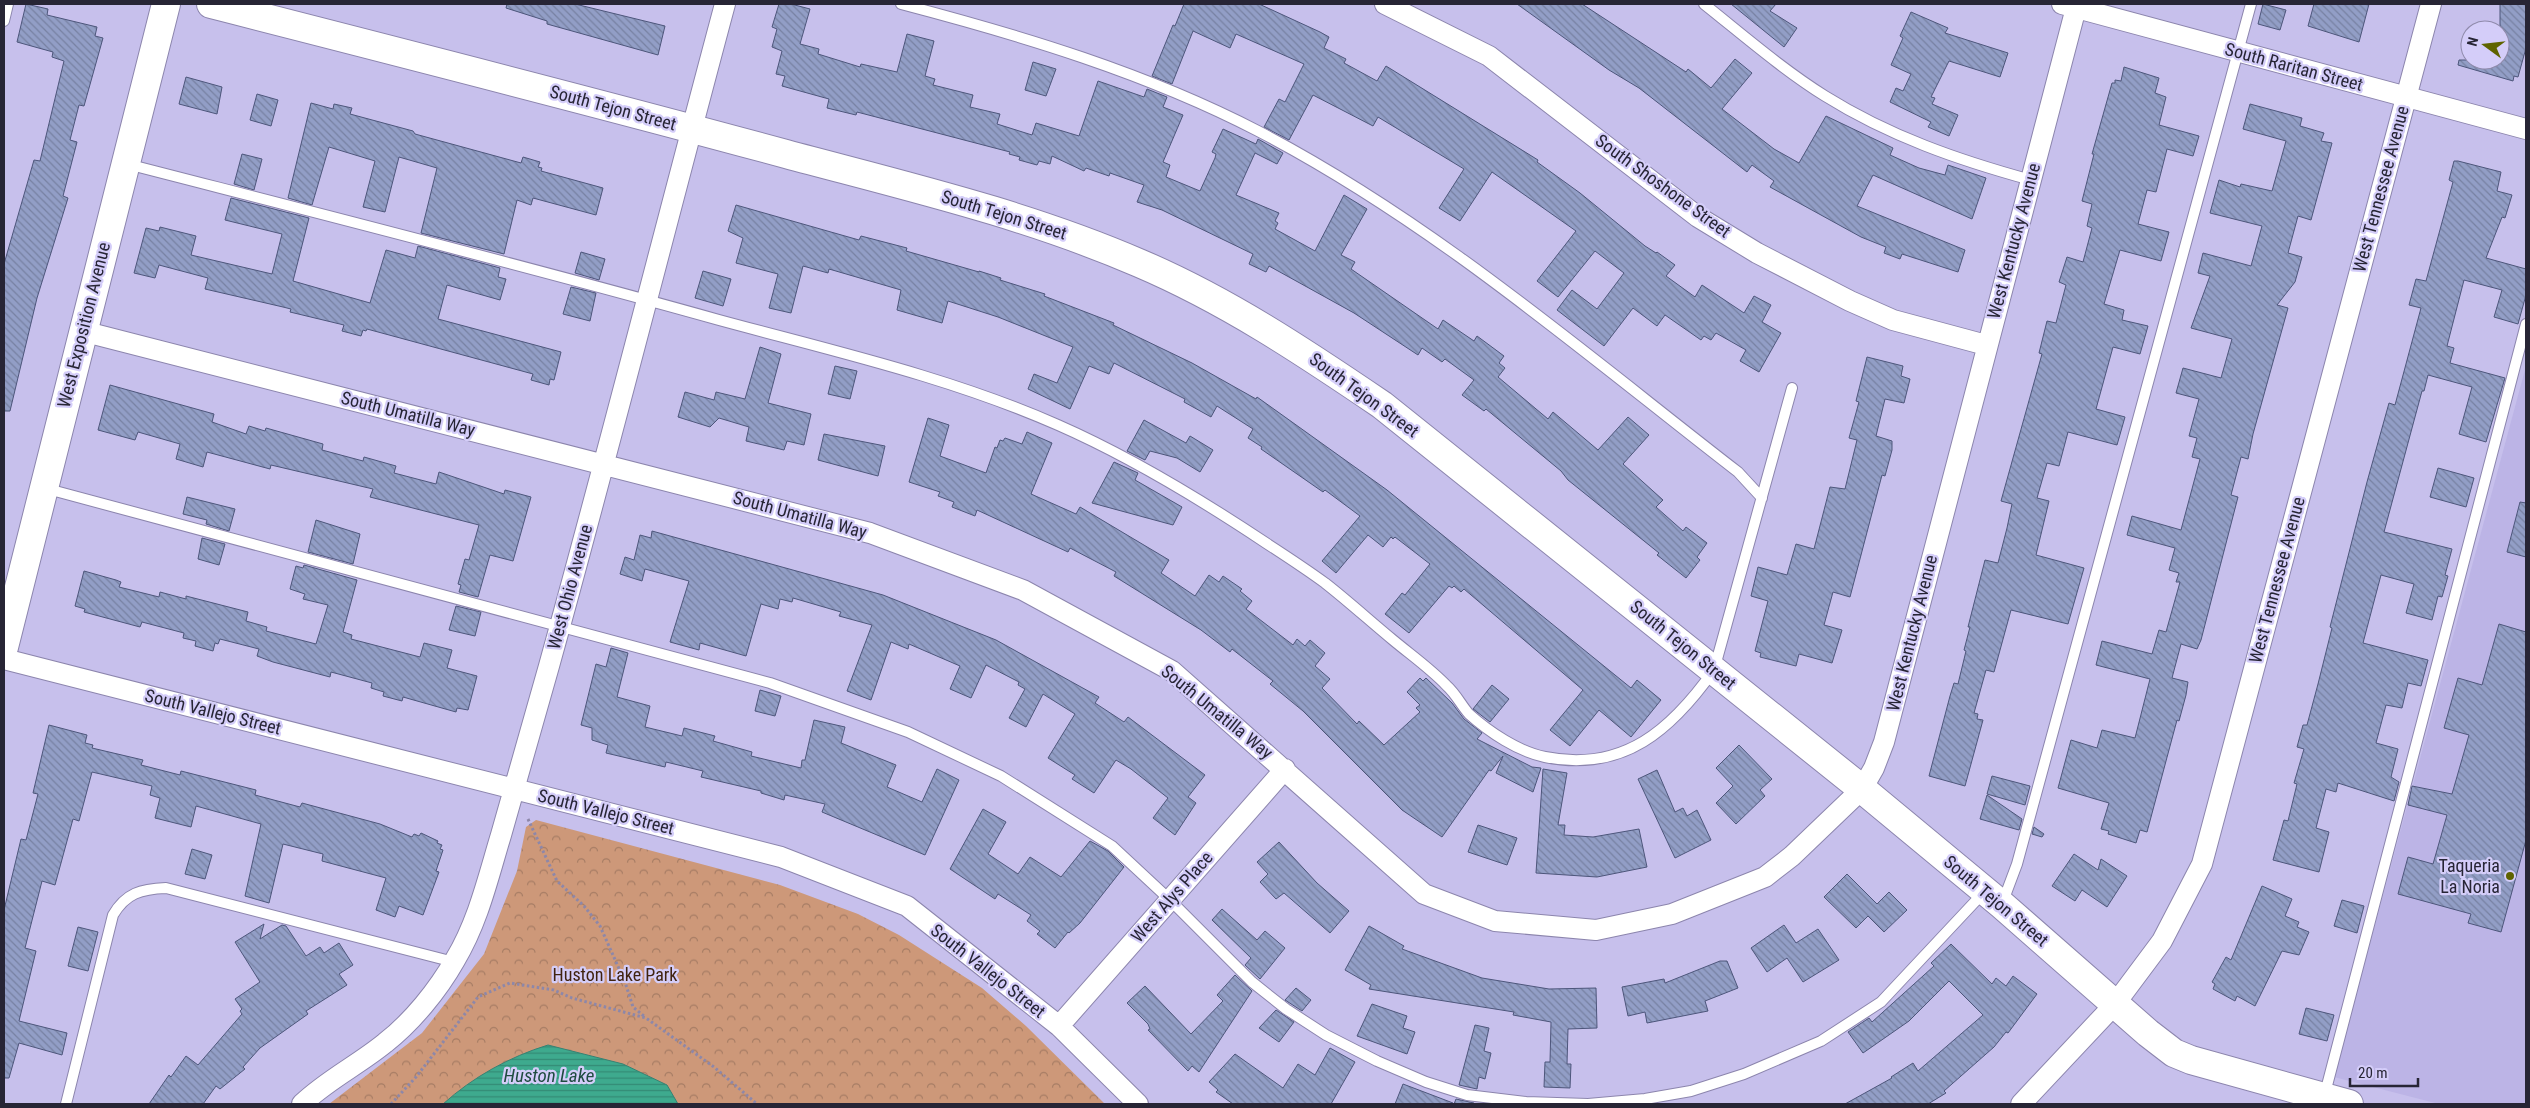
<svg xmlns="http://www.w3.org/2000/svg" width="2530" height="1108" font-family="'Roboto Condensed',sans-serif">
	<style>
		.built { fill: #bcb4e6 }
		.park { fill: url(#park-crowns) }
		.water { fill: url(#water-rules); stroke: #378273 }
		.building { fill: url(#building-back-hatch); stroke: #4d567b }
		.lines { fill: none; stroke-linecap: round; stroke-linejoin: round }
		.lane-casing { stroke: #8c85ad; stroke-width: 12 }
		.street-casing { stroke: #8c85ad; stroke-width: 22 }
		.secondary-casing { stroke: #8c85ad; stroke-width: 30 }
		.path { stroke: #8d87a9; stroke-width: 3; stroke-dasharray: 2.5 2.5; stroke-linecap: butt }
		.lane { stroke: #fff; stroke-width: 10 }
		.street { stroke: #fff; stroke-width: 20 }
		.secondary { stroke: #fff; stroke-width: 28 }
		.poi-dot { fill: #5f6300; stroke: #d4cdf9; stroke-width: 2 }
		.labels { text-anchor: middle; stroke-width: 4.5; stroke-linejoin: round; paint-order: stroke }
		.street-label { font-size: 18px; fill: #272535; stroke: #d4cdf9 }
		.poi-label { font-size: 18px; fill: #272535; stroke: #d4cdf9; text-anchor: end }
		.park-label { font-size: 18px; fill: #40230f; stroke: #d4cdf9 }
		.water-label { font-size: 19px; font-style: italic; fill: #1f4c40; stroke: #d4cdf9 }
	</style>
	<defs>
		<pattern id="park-crowns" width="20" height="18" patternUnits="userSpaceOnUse" patternTransform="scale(1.25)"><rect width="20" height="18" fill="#cd9879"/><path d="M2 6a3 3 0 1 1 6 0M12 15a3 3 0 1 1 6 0" fill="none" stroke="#a67c64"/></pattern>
		<pattern id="water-rules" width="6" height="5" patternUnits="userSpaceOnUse" patternTransform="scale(1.25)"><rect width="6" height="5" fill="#3eaa8e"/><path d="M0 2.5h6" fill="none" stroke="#348a75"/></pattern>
		<pattern id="building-back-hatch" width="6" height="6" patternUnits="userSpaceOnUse" patternTransform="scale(1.25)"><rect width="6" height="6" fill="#929ec6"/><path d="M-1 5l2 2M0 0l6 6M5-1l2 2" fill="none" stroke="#7781a2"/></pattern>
	</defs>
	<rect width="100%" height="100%" fill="#c7c0ec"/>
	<path class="built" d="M2526,366V1104H2439L2334,1077Z"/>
	<path class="park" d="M536,820L780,885L858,914L899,935L982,988L1026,1026L1105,1104H329L422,1033L484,954L517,871L526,827Z"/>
	<path class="water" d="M548,1045L623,1064L667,1085L678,1104H443C473,1077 509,1057 548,1045Z"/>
	<path class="building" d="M26,4L48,9L47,15L97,27L95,36L103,38L84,106L79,105L70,140L77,142L63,196L68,198L37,298L10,411H4V264L34,160L40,161L64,61L52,57L53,52L17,42Z
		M507,4H575L665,26L658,55L547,24V21L506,8Z
		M779,4H791L810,9L800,44L819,49L818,54L860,67L861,64L897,72L907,34L934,41L925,76L935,79L933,85L973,95L970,107L1000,114L997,124L1032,135L1036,123L1079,136L1098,81L1144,97L1147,89L1167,97L1163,107L1183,115L1163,162L1170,165L1166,177L1200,191L1215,158L1216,154L1212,152L1223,129L1256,144L1258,139L1283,153L1277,164L1255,153L1236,195L1279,213L1275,221L1278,223L1275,229L1315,251L1344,195L1367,209L1341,255L1355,262L1351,269L1438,329L1443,320L1474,341L1477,336L1504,356L1499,363L1505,368L1498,377L1548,419L1553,412L1598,450L1628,417L1649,435L1623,464L1663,500L1656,507L1683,531L1686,527L1707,543L1697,557L1700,560L1686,578L1657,555L1659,553L1568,480L1561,471L1515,433L1486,409L1484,411L1462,395L1474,380L1445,359L1442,362L1422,348L1418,355L1354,313L1307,287L1269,266L1266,272L1249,264L1253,254L1162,210L1137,202L1144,185L1110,173L1109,176L1086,168L1084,171L1052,156L1050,164L1039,161L1037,165L1019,160L1020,157L1009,154L1010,152L857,112L856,115L827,108L829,99L782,86L785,76L776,74L782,51L772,47L777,29L772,27Z
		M1184,4H1259L1320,32L1329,37L1324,48L1346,59L1344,63L1377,81L1386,66L1538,160L1537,162L1580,193L1645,246L1656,253L1657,252L1675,265L1666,276L1695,297L1702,285L1744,313L1754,296L1771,305L1762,322L1781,333L1759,372L1740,361L1746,350L1716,333L1711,340L1704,336L1701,340L1665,315L1657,326L1633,308L1604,346L1557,310L1572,290L1597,309L1624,273L1595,251L1558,297L1537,281L1576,231L1492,172L1460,221L1439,208L1464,169L1378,117L1373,126L1313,95L1289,140L1264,127L1279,99L1285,102L1304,64L1236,34L1230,48L1193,31L1172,84L1152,76L1173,25L1175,26Z
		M1517,4H1582L1686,72L1688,69L1711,88L1735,59L1752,73L1722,109L1774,149L1799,163L1826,116L1893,148L1890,155L1919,168L1945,175L1948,165L1986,178L1972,219L1873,175L1857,206L1965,250L1958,272L1902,254L1900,259L1884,253L1886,247L1861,237L1770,187L1774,181L1752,165L1747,172L1639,88L1609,70Z
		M1731,4H1776L1770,11L1797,28L1784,47Z
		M2263,4L2286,10L2280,30L2258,24Z
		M2314,4H2369L2359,42L2308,26Z
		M2500,4H2526V48L2518,77L2514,76L2513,81L2458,65L2459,60H2500Z
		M1911,12L1948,28L1945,33L2008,53L2000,77L1949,61L1931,97L1935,98L1932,104L1958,115L1949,136L1928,127L1931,122L1890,102L1896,88L1903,91L1911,74L1891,65L1903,38L1900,36Z
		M1033,62L1056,69L1046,96L1025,90Z
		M2124,67L2159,78L2155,93L2166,97L2159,125L2199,136L2193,156L2167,149L2156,192L2147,190L2138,224L2169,232L2161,261L2120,250L2104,304L2124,310L2122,320L2148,326L2140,354L2113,347L2096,409L2125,417L2117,445L2068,432L2059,466L2047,463L2037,498L2049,501L2036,555L2084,568L2068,624L2011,610L1994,672L1986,670L1974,713L1978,714L1977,719L1983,720L1965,786L1929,776L1950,696L1954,683L1958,684L1966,651L1964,650L1970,627H1968L1985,560L1998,563L2007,528L2012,504L2001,501L2042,354L2039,353L2047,321L2056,323L2066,285L2059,282L2067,257L2083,262L2092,228L2087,226L2092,204L2082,201L2094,154H2092L2112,83H2115V80L2121,81Z
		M186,77L222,87L217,114L179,104Z
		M257,94L278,100L271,126L250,120Z
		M311,103L333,109L334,104L352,108L350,114L413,131L415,134L521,163L523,157L540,162L538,167L542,168L541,171L603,188L596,215L533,198L531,205L517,200L504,254L421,233L437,168L399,157L385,212L363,207L375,161L329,147L312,205L288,198Z
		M2250,104L2302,118L2300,126L2324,133L2321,141L2332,143L2311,220L2298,216L2288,253L2302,257L2295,282L2277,305L2288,308L2253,434L2248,459L2241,457L2231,495L2238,497L2201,640L2197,649L2181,644L2172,678L2188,682L2186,695L2179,721L2177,720L2147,832L2140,830L2136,843L2108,834L2109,831L2101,829L2109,803L2058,788L2071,740L2097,748L2102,730L2135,738L2150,679L2096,665L2102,641L2152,654L2159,630L2166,632L2180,582H2176L2179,573L2169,570L2175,548L2127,535L2132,516L2181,530L2200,459L2192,457L2197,438L2189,436L2199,399L2176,393L2183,368L2221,378L2232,339L2191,328L2210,276L2198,273L2203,253L2251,266L2262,226L2210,213L2219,180L2240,187L2241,184L2272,191L2286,141L2243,129Z
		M242,154L262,159L254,190L234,184Z
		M2454,161H2458L2501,172L2497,191L2512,195L2505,218L2502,217L2486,258L2526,269V295L2518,324L2494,317L2502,290L2464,280L2447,346L2454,348L2450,363L2505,378L2486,442L2459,434L2472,387L2428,375L2424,391H2422L2384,532L2452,549L2445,575L2448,576L2442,597L2438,596L2432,620L2406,613L2414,584L2381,575L2363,643L2428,660L2421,686L2408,683L2402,708L2386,705L2376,743L2398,749L2391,777L2399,782L2394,801L2338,783L2336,792L2326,789L2316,828L2329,832L2319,872L2273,860L2284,820L2288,821L2297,784L2294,783L2304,749L2297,747L2303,725H2307L2318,684L2332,628L2330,627L2367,482L2389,403L2395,405L2421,308L2409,305L2416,279L2426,281L2453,182L2449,180Z
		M231,198L309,218L293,281L370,303L386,250L415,258L418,246L500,268L498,277L506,279L500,300L447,285L438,319L561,352L554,380L550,379L549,385L531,380L533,374L367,329L366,331L363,330L361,336L342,331L344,325L290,312L291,309L283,307L205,289L208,278L159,265L155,278L134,273L146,228L159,231L160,227L196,236L191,255L272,274L282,234L225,220Z
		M736,205L859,240L861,236L907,248L906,251L979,272V271L1001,278L1000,280L1045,294L1044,296L1114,323L1113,325L1192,363L1256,399L1257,397L1387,490L1631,688L1637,680L1661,700L1631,737L1599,710L1570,746L1550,730L1583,690L1464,589L1461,592L1454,586L1452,588L1449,586L1409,633L1385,614L1402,593L1405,595L1430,564L1395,537L1393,539L1391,537L1383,547L1368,535L1336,573L1322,561L1360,516L1325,490L1323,492L1261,449L1262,447L1248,438L1253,429L1217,406L1211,417L1184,402L1185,399L1114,363L1109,374L1089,366L1070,409L1028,389L1034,374L1057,383L1073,347L998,317L948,301L942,323L897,310L901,290L829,269L828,273L803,266L791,313L769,308L778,274L736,263L743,238L728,231Z
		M581,252L605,259L599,280L575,273Z
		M703,271L731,279L723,306L695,298Z
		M571,287L596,293L590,321L563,314Z
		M760,347L781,354L768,403L811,414L804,445L787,441L784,450L746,441L749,427L719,418L710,427L678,417L685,392L714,400L716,392L745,399Z
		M1867,357L1903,366L1901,376L1910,379L1904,403L1885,399L1876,436L1892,441V450L1885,476L1882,475L1850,597L1833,592L1824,625L1842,630L1832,663L1799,654L1796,666L1760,657L1761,653L1755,651L1768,601L1751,596L1758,567L1787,575L1796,544L1814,549L1830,487L1845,489L1857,440L1849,438L1859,402L1856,401Z
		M835,366L857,371L850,399L828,394Z
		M110,385L214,414L212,422L246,434L249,426L265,431L266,428L323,444L322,450L363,461L364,457L396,466L394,473L436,484L439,472L504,494L505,490L531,497L513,561L490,555L478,597L459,592L461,585L458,584L465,559L469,560L479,525L370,497L373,489L271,465L270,469L207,452L203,467L176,459L180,444L138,432L135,440L98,430Z
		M928,418L949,425L940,456L986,473L995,447L997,448L1000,440L1003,441L1005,438L1022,444L1027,432L1052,443L1031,494L1076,514L1080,507L1169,560L1161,573L1195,596L1209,575L1219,582L1223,576L1242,589L1240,591L1252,601L1246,609L1293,645L1297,639L1305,646L1310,640L1325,653L1315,666L1330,679L1322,688L1357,724L1359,721L1384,745L1420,712L1416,708L1420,705L1407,692L1420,678L1423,681L1426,678L1452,703L1464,719L1482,733L1477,739L1532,767L1541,768L1533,792L1496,773L1503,756L1491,771L1489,770L1442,837L1402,810L1303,711L1270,684L1273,681L1232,649L1230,652L1201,630L1114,576L1116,572L1070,548L1068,552L977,510L975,516L952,507L954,502L938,496L940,492L909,482Z
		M1144,420L1186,443L1190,436L1213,450L1200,472L1177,458L1150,451L1145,460L1127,451Z
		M824,434L885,446L878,476L818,460Z
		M1114,462L1138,473L1135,480L1182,507L1173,525L1092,503Z
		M2438,468L2474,478L2466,507L2430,497Z
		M187,497L235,509L229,531L206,524L207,520L183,514Z
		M2520,502L2526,503V557L2507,552Z
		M316,520L360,534L353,564L308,552Z
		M652,531L883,595L996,640L1099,697L1095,703L1124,722L1128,717L1205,775L1188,797L1196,803L1175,835L1153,818L1168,798L1131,769L1116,760L1094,793L1072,779L1075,775L1048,758L1075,714L1043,694L1026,727L1009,718L1025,689L1018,685L1019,682L986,665L971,698L950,689L960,666L909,644L908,649L891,642L871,700L847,691L872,625L839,616L841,612L793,598L792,602L780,599L778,609L761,604L746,656L700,643L699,650L670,642L689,581L645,569L642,581L620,574L625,557L634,560L640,535L651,538Z
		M202,538L225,544L219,565L198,559Z
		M304,565L357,580L343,632L352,635L351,639L420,657L424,643L452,650L447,668L477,676L468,710L457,708L456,712L403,697L402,701L383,696L384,692L371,688L372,683L331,672L330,677L273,662L257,656L259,649L220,639L218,644L215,643L213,651L195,646L196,641L183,638L184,633L142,622L140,627L84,612L85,609L75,606L84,571L116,580L121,582L119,587L159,597L160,592L186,599V596L248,612L246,621L267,627L266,631L316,644L328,605L303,599L305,594L290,589L296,566L303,568Z
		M456,606L481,612L475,636L449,630Z
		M2499,624L2526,632V840L2501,932L2468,923L2471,914L2398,894L2408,857L2433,864L2447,815L2408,805L2412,786L2452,794L2469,735L2444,728L2458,678L2482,685Z
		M611,648L628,653L617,697L650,706L645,727L682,736L684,728L715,736L713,741L752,752L751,756L801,768L802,760H805L814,720L845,727L841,743L896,765L887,787L922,802L937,769L959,780L925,855L822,812L825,804L785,795L784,800L761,793V791L701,777L703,771L666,762L665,767L606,753L608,745L592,740V728L581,725L596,664L606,667Z
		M1492,685L1509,699L1490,722L1473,709Z
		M760,690L781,696L775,716L755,711Z
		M49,725L87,735L85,743L93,745L92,748L143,760L141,765L180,775L181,771L256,790L255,795L300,807L302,803L380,824L412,837L414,834L419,836L421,833L438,841L437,843L442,845L440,849L443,850L436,871L439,872L423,915L399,906L395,917L376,910L386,878L322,861L323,854L283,844L269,903L245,896L261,824L196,806L191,827L155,818L160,798L150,795L152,786L92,772L79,821L73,819L55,885L42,881L25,948L36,951L19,1021L67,1033L62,1055L19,1043L9,1078H4V910L21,839L26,840L38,794L33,793Z
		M1739,745L1772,779L1760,790L1765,796L1736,824L1716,803L1733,786L1716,768Z
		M1543,769L1567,773L1558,825H1565L1564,835L1593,837L1639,829L1647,867L1597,877L1536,873Z
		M1657,770L1675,812L1683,808L1687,816L1697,810L1711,840L1675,858L1638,779Z
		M1992,776L2030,786L2025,805L1987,794Z
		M1987,795L2022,819L2019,830L1980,819Z
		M983,809L1006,822L988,854L1018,874L1030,857L1061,877L1090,841L1108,851L1124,867L1080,923L1069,933L1068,932L1055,948L1037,934L1040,931L1027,921L1031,915L998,894L995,899L950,869Z
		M1478,825L1517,838L1507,865L1468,852Z
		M2034,827L2044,834L2042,837L2032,834Z
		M1279,842L1317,883L1349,911L1330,933L1284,893L1276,899L1260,882L1268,874L1257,862Z
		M192,849L212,855L205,879L185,874Z
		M2074,854L2098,870L2101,859L2127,876L2107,907L2082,890L2075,901L2052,886Z
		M1847,874L1877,904L1889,892L1907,910L1884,932L1868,916L1856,928L1824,897Z
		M2262,886L2292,899L2285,916L2299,922L2297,927L2309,932L2299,955L2282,951L2255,1006L2237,996L2235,1001L2213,989L2215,984L2212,982L2226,957L2231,960Z
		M2342,900L2364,906L2357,933L2334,926Z
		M1222,909L1257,940L1265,931L1285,948L1260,979L1245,965L1251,958L1212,920Z
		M264,924L260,939L282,925L286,926L306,956L320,947L324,953L339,943L353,965L339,974L347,985L306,1011L308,1014L260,1048L243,1067L245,1069L220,1089L216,1086L203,1104H149L169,1075L171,1077L186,1056L198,1065L242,1014L240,1011L242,1009L235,999L260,982L235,942Z
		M1784,925L1796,943L1818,929L1839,960L1803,982L1787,958L1767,972L1751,948Z
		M1369,926L1404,946L1402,949L1482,978L1549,989L1596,988L1597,1028L1568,1029L1567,1064H1571L1570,1088L1544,1087L1545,1062H1550L1551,1022L1513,1015L1514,1012L1369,989L1371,985L1345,970Z
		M78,927L98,932L88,971L68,966Z
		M1951,944L1992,984L1996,978L2006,986L2013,976L2037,994L2008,1033L2006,1032L1994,1047L1944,1091L1946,1093L1928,1104H1845L1892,1078L1891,1077L1913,1063L1918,1071L1983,1015L1949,981L1909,1021L1863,1053L1848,1032L1869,1018L1872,1022L1934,966L1931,963Z
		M1720,961H1727L1738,988L1705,1001L1708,1011L1647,1023L1645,1012L1628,1016L1622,987L1664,979L1665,983Z
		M1235,975L1252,991L1199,1072L1192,1066L1188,1071L1148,1030L1150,1029L1148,1024L1127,1003L1145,986L1191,1034L1223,1001L1217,995Z
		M1296,988L1311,1000L1302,1011L1285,1000Z
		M1372,1004L1407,1016L1403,1028L1415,1032L1407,1054L1357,1036Z
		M2306,1008L2334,1015L2327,1041L2299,1034Z
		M1276,1010L1294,1022L1279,1042L1259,1028Z
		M1475,1025L1489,1028L1484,1051L1491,1053L1485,1079L1479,1077L1477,1089L1459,1085Z
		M1330,1048L1355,1062L1331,1104H1233L1216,1092L1218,1090L1209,1082L1235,1054L1283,1088L1298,1064L1315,1075Z
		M1403,1084L1453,1103L1452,1104H1395Z
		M1456,1099L1474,1103V1104H1454Z"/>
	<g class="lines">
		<defs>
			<path id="lane" d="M901,4C1023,36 1146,73 1258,131C1433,222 1584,353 1738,472L1762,498
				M1704,4C1743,35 1782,69 1825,96C1889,136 1958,160 2031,180
				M4,21L8,4
				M127,164C325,215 523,265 719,320C833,351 949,377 1058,425C1131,457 1200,499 1266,543C1286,556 1306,569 1325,583C1348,601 1370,621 1393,640C1411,655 1431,669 1447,686C1456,694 1461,705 1469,714C1489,732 1519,752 1545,757C1624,773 1672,729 1714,670L1792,388
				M44,488L770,683L908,732L1001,776L1112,846L1170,900L1252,982L1286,1009L1326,1035L1377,1061L1426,1082L1467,1095L1526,1102L1588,1104L1645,1099L1691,1091L1744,1074L1821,1041L1881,1002L1985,891
				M2002,904L2017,864L2251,4
				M2324,1097L2526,324
				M66,1104L113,915C126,893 141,889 166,888L454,962"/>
			<path id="street" d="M1385,4L1489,56L1698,217L1757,253L1850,301L1893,320L1986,345
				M2062,4L2526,129
				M82,331L870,533L1023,590L1172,671L1424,894L1495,921L1596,930L1672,914L1765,877L1792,856L1862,789L1874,768L1884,742L2077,4
				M4,659L781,857L907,906L1059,1026L1138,1104
				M1059,1026L1285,769
				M302,1104C327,1080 358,1065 385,1043C412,1022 438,990 455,960C478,922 488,878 501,835C517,779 533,723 549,666C610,446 666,224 725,4
				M2021,1104L2115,1004L2162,941L2202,864L2431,4"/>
			<path id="secondary" d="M211,4C403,53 595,102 786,154C905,186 1026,214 1139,263C1226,300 1304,352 1382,405L1862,789L2002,905L2148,1033L2174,1053L2191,1060L2349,1104
				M4,647L166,4"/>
		</defs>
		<use href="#lane" class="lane-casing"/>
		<use href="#street" class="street-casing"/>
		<use href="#secondary" class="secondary-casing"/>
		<path class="path" d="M528,819L557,881L584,906L600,926L625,982L633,1007L645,1017
			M391,1104L416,1077L478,997L510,983L554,990L572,998L646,1018L714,1067L757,1104"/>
		<use href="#lane" class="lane"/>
		<use href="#street" class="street"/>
		<use href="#secondary" class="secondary"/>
	</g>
	<circle class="poi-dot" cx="2510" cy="876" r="5"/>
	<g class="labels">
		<g class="street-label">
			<text transform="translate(2294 67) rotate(15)" y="6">South Raritan Street</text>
			<text transform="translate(613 108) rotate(15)" y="6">South Tejon Street</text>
			<text transform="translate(1663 186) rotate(36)" y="6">South Shoshone Street</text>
			<text transform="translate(2381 189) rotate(-75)" y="6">West Tennessee Avenue</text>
			<text transform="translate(1004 215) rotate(17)" y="6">South Tejon Street</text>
			<text transform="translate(2014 241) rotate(-75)" y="6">West Kentucky Avenue</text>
			<text transform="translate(84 325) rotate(-76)" y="6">West Exposition Avenue</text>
			<text transform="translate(1364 395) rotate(36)" y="6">South Tejon Street</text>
			<text transform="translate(408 414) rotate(14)" y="6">South Umatilla Way</text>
			<text transform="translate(800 515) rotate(15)" y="6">South Umatilla Way</text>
			<text transform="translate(2277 580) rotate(-75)" y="6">West Tennessee Avenue</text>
			<text transform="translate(570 587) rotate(-75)" y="6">West Ohio Avenue</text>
			<text transform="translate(1912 633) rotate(-76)" y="6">West Kentucky Avenue</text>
			<text transform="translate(1683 645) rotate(39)" y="6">South Tejon Street</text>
			<text transform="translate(213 712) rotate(14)" y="6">South Vallejo Street</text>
			<text transform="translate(1217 712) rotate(39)" y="6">South Umatilla Way</text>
			<text transform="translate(606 812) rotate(14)" y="6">South Vallejo Street</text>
			<text transform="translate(1172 897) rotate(-49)" y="6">West Alys Place</text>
			<text transform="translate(1996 901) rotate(40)" y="6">South Tejon Street</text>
			<text transform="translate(988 971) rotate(38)" y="6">South Vallejo Street</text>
		</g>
		<g class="poi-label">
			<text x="2500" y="872">Taqueria<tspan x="2500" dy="21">La Noria</tspan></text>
		</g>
		<g class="park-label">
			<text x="615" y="981">Huston Lake Park</text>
		</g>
		<g class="water-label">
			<text x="549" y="1082">Huston Lake</text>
		</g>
	</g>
	<rect width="2530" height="1108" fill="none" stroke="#272535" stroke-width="10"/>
	<g transform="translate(2485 45) rotate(285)"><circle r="24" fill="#d4cdf9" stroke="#8f8aab"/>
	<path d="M0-4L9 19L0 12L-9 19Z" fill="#5f6300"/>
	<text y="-8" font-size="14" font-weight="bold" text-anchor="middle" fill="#272535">N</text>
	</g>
	<path d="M2350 1078v8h68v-8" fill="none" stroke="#272535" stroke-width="2.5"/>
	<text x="2358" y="1078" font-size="15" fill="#272535" stroke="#d4cdf9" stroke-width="4" paint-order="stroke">20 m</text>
</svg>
